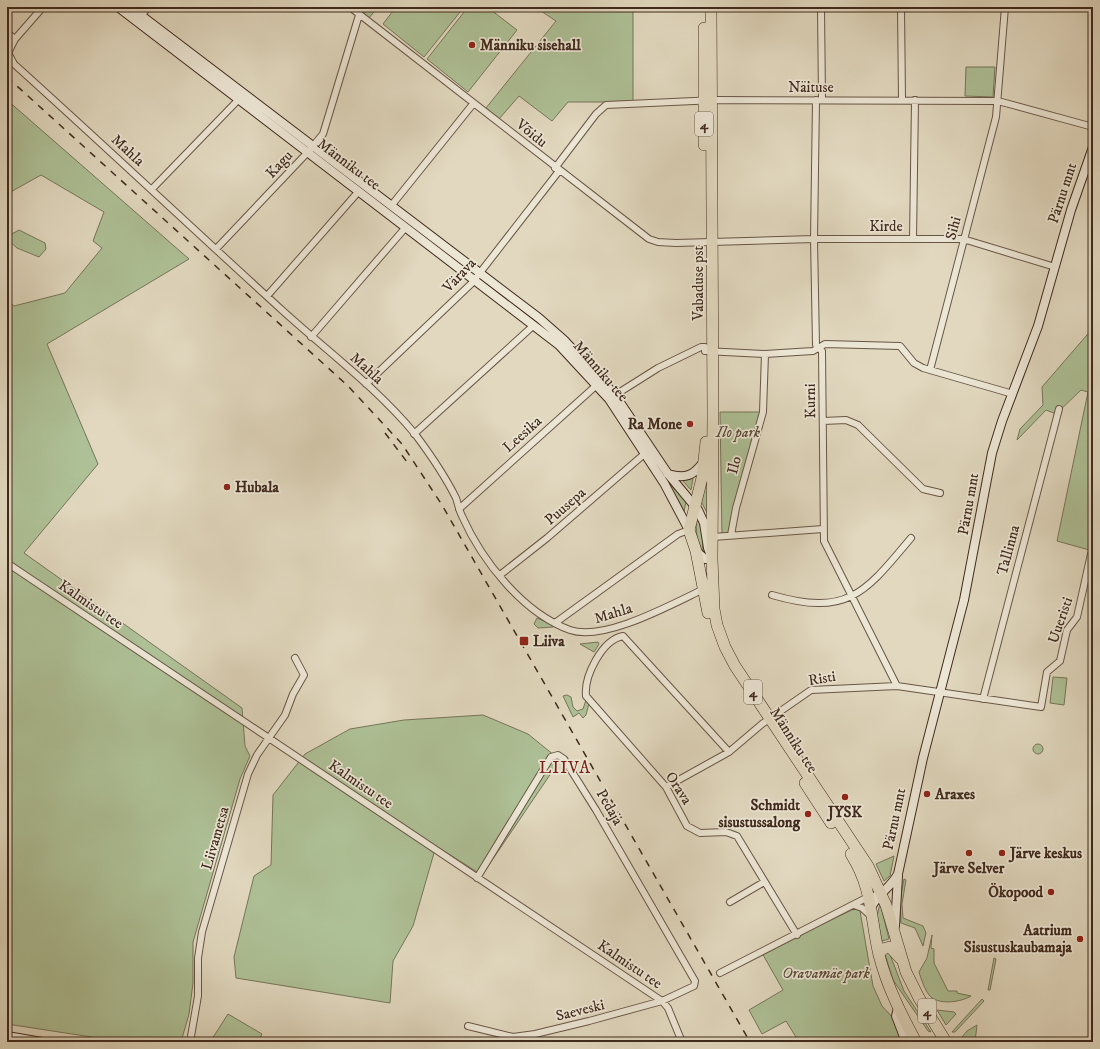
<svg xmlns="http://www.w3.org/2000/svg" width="1100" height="1049" font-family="'IM FELL DW Pica',serif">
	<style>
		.green { fill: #aec096; stroke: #77755a }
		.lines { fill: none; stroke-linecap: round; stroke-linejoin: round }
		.street-casing { stroke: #685646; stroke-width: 8 }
		.secondary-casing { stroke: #402a1d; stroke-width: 10 }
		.highway-casing { stroke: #402a1d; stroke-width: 12 }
		.street { stroke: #ece6d5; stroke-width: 6 }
		.secondary { stroke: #ece6d5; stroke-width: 8 }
		.highway { stroke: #e1d8bf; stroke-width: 11 }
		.rail { stroke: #402a1d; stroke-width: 1.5; stroke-dasharray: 7 7; stroke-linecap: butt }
		.poi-dot { fill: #8f2418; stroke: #ece6d5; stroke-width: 1.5 }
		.labels { text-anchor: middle; stroke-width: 3.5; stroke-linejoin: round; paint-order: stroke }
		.shield { fill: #ece6d5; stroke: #746254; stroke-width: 1 }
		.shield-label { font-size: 14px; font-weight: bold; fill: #402a1d }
		.poi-label { font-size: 15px; font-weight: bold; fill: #402a1d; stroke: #ece6d5; text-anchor: start }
		.street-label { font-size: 15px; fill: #402a1d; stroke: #ece6d5 }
		.park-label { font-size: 15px; font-style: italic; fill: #564835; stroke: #ece6d5 }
		.quarter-label { font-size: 17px; letter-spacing: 1px; fill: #7a1f14; stroke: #ece6d5 }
	</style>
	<rect width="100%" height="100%" fill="#e1d8bf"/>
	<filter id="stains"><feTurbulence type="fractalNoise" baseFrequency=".005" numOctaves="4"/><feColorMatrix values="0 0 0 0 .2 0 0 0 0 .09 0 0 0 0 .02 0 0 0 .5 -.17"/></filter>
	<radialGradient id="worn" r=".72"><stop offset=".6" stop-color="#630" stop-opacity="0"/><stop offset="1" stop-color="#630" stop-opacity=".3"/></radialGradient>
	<path class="green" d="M356,7H378L369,18Z
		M396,7H464L424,57L383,24Z
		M468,7H487L517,30L468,92L427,59Z
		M535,7H633V102H568L552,121L519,96L499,119L486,108L556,21Z
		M966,67H995L993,97L965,96Z
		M7,100L189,259L47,344L98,464L24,553L242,708L245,746L250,756L240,779L193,942V983L189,1014L181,1042H124L7,1024V300L14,306L65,293L102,248L93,241L104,212L41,175L7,194Z
		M19,230L45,243L46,249L39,257L17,248L9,241L10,235Z
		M1093,328V551L1057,541L1088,392L1081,390L1056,414L1046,410L1017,440L1020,429L1043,405L1042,387Z
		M720,412H763L731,535L722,537Z
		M709,464L707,513L701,501Z
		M693,478L691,490L683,481Z
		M668,482L686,502L684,511Z
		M699,521L702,531L703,553L697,537L696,522Z
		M537,618L553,625V627L538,628L534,624Z
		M598,642L599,644L594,652L580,644Z
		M1053,677L1067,678L1064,705L1050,703Z
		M567,695L571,697L573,707L577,711L583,709L586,700L589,703L586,715L583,718L579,713L573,717L563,696Z
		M483,715L528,734L560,760L482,875L436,846L413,926L393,961L390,1003L236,978L234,957L254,876L271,865L273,795L305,754L350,729L404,720Z
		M1033 749a5 5 0 1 1 10 0a5 5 0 1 1-10 0Z
		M894,856L890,876L884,881L876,864Z
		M904,879L906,880L902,904L903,918L923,926L926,933L923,946L915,928L901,923L900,900Z
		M880,903L889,939L882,941L877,917Z
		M856,908L860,911L873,986L882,1006L895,1020L904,1042H799L786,1021L762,1034L749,1010L783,990L762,953Z
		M932,935L931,948L934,949V963L948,991H957V993L971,996C961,1002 938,1006 929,995C925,990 921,979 919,972L927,958Z
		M889,952L904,991L931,1032L928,1031L893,980L885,954Z
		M994,958L996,959L990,990H988Z
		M982,999L984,1001L955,1032H952Z
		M937,1010L954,1012L956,1014L946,1025Z
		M228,1014L262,1034L258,1042H210Z
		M977,1025L975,1042H958L967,1031Z"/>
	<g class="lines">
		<defs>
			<path id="street" d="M350,7L649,239L658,242L676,243L814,239H963L1055,267
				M821,7L822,100
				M901,7L902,100
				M139,19L148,7
				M7,33L15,39L8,53L14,64C105,146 193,229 283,311C327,351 377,388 415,434C430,454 445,476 456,498C458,504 459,510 462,516C482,561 523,613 570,630C604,642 672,604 704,589
				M15,39L43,7
				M816,100L814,239L816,345L822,351L824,541L897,686
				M555,168L596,114L606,105L716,100L998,101L1093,127
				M152,189L241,97
				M391,206L473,104
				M913,239L915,100
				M216,249L308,152L323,134L359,15
				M267,296L359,191
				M311,337L406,227
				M705,351L765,354L813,351L825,344L900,346L914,363L923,368L1013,394
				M930,370L996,117L1005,7
				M366,384L472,283L559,171
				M612,397L658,368L701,347H705
				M823,421L846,420L858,425L923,489L940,493
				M414,434L534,325
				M459,509L599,383
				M731,535L736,508L763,412L765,354
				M713,537L823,529
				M7,563L662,1001L668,1008L682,1042
				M500,575L547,538L642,456L648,454
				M772,595C848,617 865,593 911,538
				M555,623L678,534L689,530
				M983,699L1059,409
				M729,752L623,636C602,640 584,676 586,696L666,787L687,826L700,833L726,832L737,836L797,935
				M666,787L729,752L762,724L811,690L897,686L1041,707L1047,672L1060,661L1067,630L1077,617L1091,554
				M730,902L764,882
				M854,905L862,908L871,916
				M720,973L868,897L878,895
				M468,1026L513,1037L535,1034L589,1021L662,1001L694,986L695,981L596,810L564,759L558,755L551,757L477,878
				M190,1042L198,996V958L202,932L248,774L257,755L285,715L293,694L304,675L295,658"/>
			<path id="secondary" d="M118,7L559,345L609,399L664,483L689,530
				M130,7L539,318L564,340L615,395L668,474L698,510L704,523L708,548L712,559H705L696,551
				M668,474C685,479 694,476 704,461
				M872,906C879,893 891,887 898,874L923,758L964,600L992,453L1002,421L1038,326L1071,210L1093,147
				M895,926L898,876
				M898,1008L896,1016L906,1042
				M7,1036L42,1042"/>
			<path id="highway" d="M711,7L713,415L712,559L714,609L717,625L725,647L735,666L868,866L886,905L906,972L919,998L946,1042
				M704,28V145
				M706,442L702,478L689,530L696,551L708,613
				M805,783L831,823
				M851,854C873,889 870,917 879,955C887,986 901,1014 916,1042
				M879,954L883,949L890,947L900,958"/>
		</defs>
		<use href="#street" class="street-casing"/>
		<use href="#secondary" class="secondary-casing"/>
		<use href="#highway" class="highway-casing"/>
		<use href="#street" class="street"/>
		<use href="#secondary" class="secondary"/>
		<use href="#highway" class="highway"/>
		<path class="rail" d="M7,77L348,386L402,444L442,505L750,1042
			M385,433L407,462"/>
	</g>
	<g class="poi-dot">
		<circle cx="472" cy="45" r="4"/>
		<circle cx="690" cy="424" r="4"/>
		<circle cx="227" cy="487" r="4"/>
		<rect x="519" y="636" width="10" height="10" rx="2"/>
		<circle cx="927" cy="794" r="4"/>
		<circle cx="845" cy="797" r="4"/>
		<circle cx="808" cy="814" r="4"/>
		<circle cx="969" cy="853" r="4"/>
		<circle cx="1002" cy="853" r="4"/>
		<circle cx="1051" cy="892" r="4"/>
		<circle cx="1080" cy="939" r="4"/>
	</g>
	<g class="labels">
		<g class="shield">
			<rect x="695" y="112" width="18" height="24" rx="3"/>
			<rect x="744" y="680" width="18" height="24" rx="3"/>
			<rect x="918" y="999" width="18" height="24" rx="3"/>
		</g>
		<g class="shield-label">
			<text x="704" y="129">4</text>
			<text x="753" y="697">4</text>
			<text x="927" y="1016">4</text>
		</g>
		<g class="poi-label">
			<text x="480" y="50">Männiku sisehall</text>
			<text x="682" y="429" text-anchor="end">Ra Mone</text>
			<text x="235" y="492">Hubala</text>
			<text x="533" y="646">Liiva</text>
			<text x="935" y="799">Araxes</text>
			<text x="800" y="810" text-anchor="end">Schmidt<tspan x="800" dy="17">sisustussalong</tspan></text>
			<text x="845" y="817" text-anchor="middle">JYSK</text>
			<text x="1010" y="858">Järve keskus</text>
			<text x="969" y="873" text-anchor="middle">Järve Selver</text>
			<text x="1043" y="897" text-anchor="end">Ökopood</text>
			<text x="1072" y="935" text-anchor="end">Aatrium<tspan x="1072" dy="17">Sisustuskaubamaja</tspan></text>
		</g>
		<g class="street-label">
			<text x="811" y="92">Näituse</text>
			<text transform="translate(532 133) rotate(39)" y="5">Võidu</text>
			<text transform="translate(128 150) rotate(43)" y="5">Mahla</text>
			<text transform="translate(279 164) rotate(-47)" y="5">Kagu</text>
			<text transform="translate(349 164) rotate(37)" y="5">Männiku tee</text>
			<text transform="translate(1062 193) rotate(-72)" y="5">Pärnu mnt</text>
			<text x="886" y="231">Kirde</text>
			<text transform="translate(953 228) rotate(-75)" y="5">Sihi</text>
			<text transform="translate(459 275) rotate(-47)" y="5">Värava</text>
			<text transform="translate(698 283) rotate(-90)" y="5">Vabaduse pst</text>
			<text transform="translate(367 368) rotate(42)" y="5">Mahla</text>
			<text transform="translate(601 371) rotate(49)" y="5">Männiku tee</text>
			<text transform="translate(810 401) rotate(-91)" y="5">Kurni</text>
			<text transform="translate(522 434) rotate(-42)" y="5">Leesika</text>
			<text transform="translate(734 465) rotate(-75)" y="5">Ilo</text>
			<text transform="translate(968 504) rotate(-80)" y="5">Pärnu mnt</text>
			<text transform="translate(565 506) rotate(-41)" y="5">Puusepa</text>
			<text transform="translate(1008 550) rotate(-75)" y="5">Tallinna</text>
			<text transform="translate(91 604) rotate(34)" y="5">Kalmistu tee</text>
			<text transform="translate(613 613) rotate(-17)" y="5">Mahla</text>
			<text transform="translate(1060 620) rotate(-71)" y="5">Uueristi</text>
			<text transform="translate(822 678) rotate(-10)" y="5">Risti</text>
			<text transform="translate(794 740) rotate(57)" y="5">Männiku tee</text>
			<text transform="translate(361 784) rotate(34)" y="5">Kalmistu tee</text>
			<text transform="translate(679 788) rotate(57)" y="5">Orava</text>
			<text transform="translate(610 807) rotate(60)" y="5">Pedaja</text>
			<text transform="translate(894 819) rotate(-78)" y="5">Pärnu mnt</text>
			<text transform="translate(215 838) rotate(-74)" y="5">Liivametsa</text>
			<text transform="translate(630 964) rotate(34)" y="5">Kalmistu tee</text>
			<text transform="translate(580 1010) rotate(-14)" y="5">Saeveski</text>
		</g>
		<g class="park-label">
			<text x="738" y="437">Ilo park</text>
			<text x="826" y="978">Oravamäe park</text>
		</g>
		<g class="quarter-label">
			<text x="565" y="773">LIIVA</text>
		</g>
	</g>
	<rect width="1100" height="1049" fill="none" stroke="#e1d8bf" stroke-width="24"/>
	<rect x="8" y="8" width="1084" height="1033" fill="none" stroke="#402a1d" stroke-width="2"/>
	<rect x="12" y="12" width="1076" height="1025" fill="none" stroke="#402a1d"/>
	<rect width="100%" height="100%" filter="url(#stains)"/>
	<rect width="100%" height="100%" fill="url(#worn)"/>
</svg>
